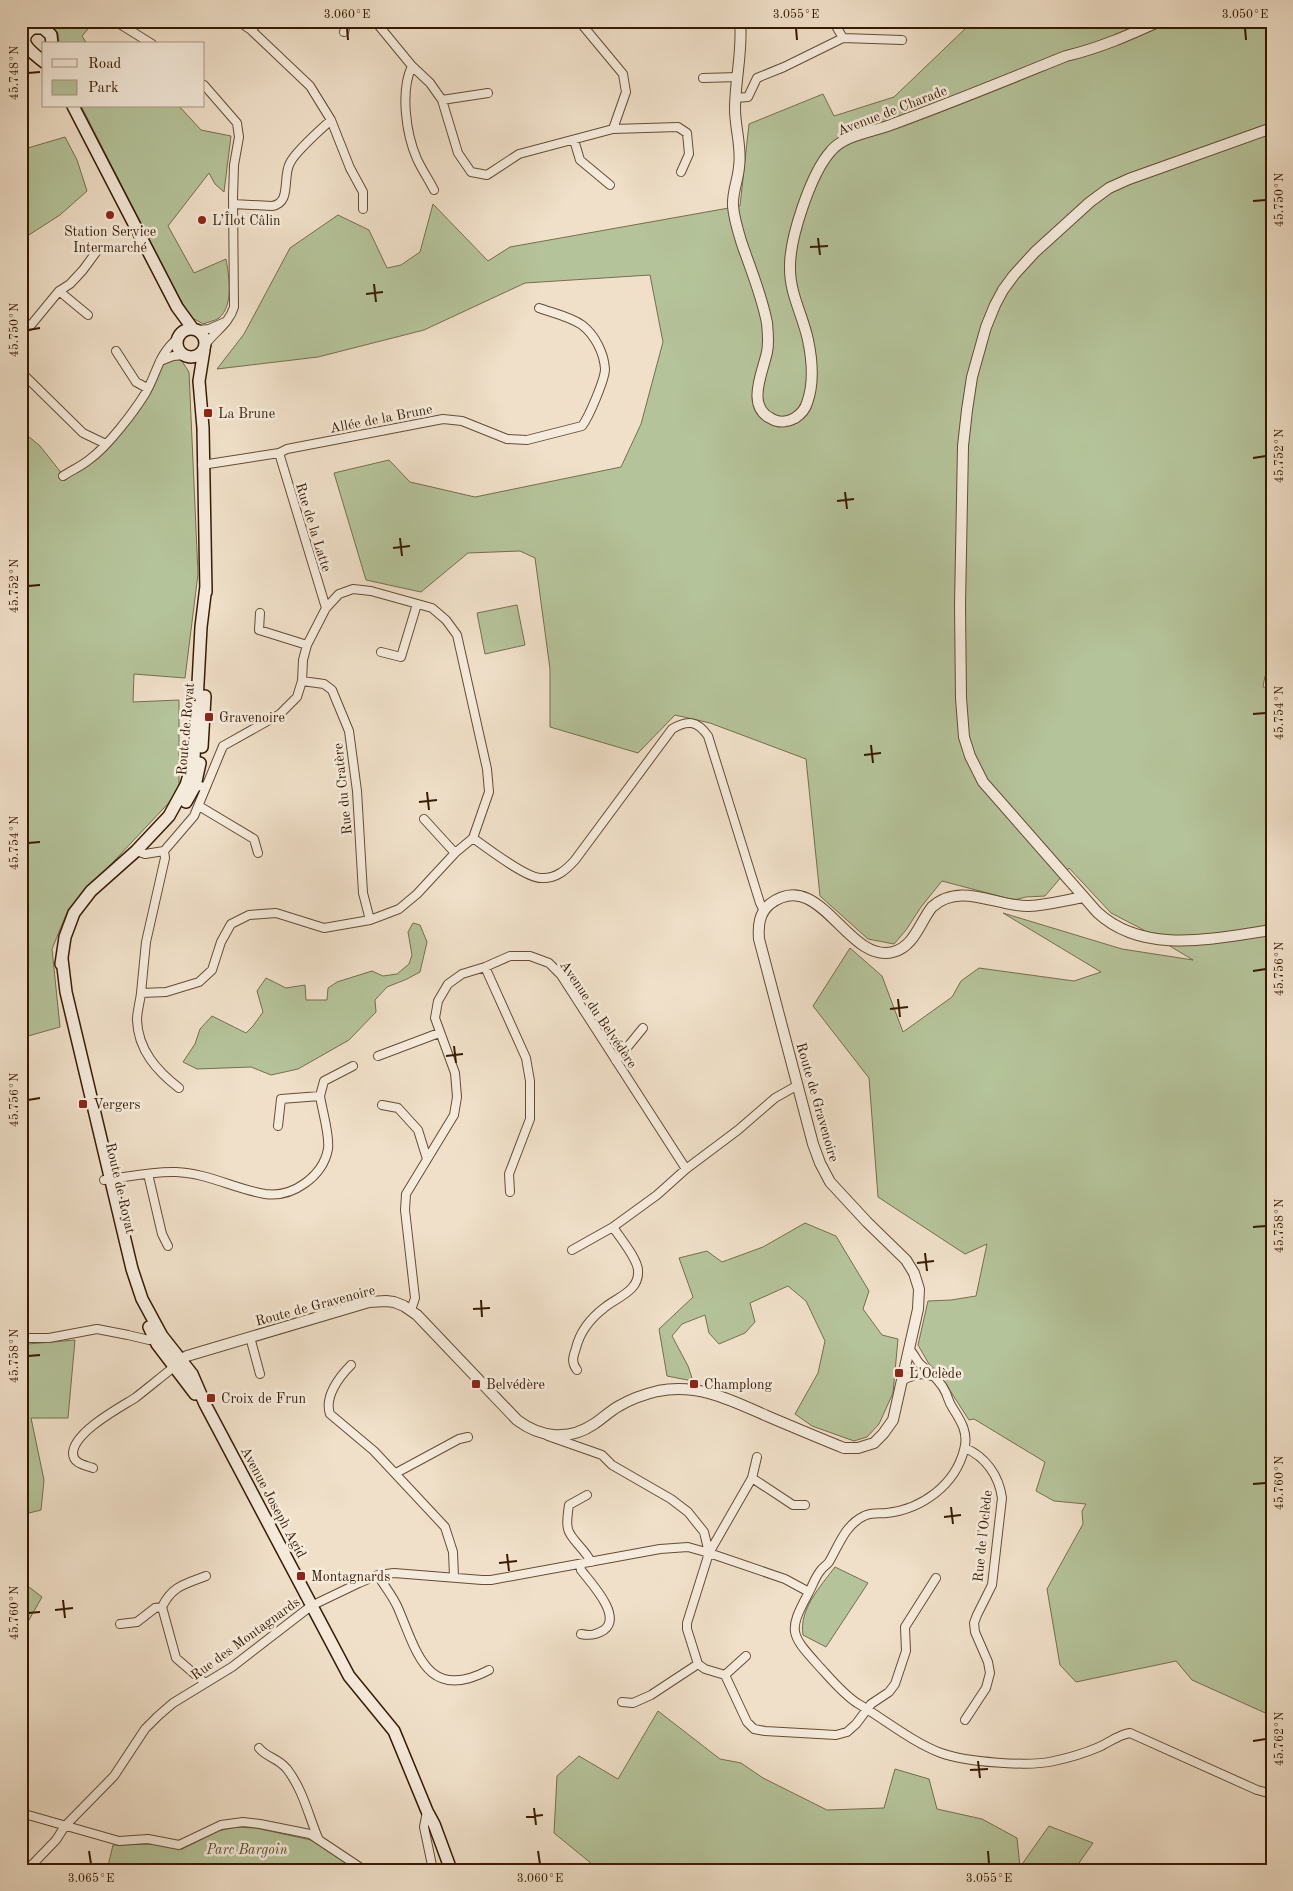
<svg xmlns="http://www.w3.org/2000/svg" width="1293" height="1891" font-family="'Old Standard TT',serif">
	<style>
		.green { fill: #b5c39a; stroke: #766e4d }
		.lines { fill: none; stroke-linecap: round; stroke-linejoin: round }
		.minor-casing { stroke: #654c32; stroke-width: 10 }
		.tertiary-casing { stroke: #654c32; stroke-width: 12 }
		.secondary-casing { stroke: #371a00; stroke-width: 14 }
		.minor { stroke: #f5ebdc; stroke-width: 8 }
		.tertiary { stroke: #f5ebdc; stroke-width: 10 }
		.secondary { stroke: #f5ebdc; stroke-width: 11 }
		.ticks { fill: none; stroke: #371a00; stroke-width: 2 }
		.poi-dot { fill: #8f2418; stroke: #f5ebdc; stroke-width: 2 }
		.labels { text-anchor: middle; stroke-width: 5; stroke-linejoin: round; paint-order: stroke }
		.street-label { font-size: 14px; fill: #371a00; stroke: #f5ebdc }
		.poi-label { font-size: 14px; fill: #371a00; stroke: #f5ebdc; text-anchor: start }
		.park-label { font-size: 14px; font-style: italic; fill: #5d4d2e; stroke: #f5ebdc }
		.neatline { fill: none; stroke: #371a00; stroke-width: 2 }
		.ticks-label { font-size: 12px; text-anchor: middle; fill: #371a00 }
	</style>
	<rect width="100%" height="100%" fill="#f0e0c9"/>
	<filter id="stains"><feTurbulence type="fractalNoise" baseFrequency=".004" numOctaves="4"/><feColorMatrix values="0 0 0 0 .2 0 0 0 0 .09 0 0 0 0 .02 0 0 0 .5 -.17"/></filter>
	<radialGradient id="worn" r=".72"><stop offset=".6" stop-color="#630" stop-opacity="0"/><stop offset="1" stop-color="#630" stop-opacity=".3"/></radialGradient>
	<path class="green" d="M48,21H95L82,36L87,44H59L58,33Z
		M969,21H1272V674L1265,676L1263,687L1272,688V1716L1192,1680L1176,1661L1076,1682L1060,1665L1047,1589L1083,1524L1082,1511L1086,1504L1054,1501L1036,1491L1045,1462L974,1419L969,1420L938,1372L929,1364L918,1345L928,1301L951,1300L976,1296L987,1244L965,1254L878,1197L869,1078L813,1006L850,948L882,976L903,1032L952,997L961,981L979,968L1074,981L1101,972L1003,913L1122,949L1193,960L1140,928L1111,913L1069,868L1045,896L1026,897L1014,900L942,881L921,907L906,930L894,944L868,939L820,896L806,759L710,723L675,715L638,753L550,727V669L535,558L520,551L468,553L421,592L366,580L334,473L389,460L410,482L475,497L621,467L641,424L663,342L650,275L525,283L424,330L318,357L217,369L244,334L290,248L338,215L369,230L387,268L401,265L420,252L433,204L488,261L510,247L740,206L749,124L823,94L834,116L894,97L967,27Z
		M81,106H179L201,130L231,136L224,192L215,184L209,173L168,226L194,273L226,259C229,276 234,305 219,318C215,321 208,322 203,324L191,317L179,297Z
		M65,137L77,160L87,191L60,215L21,240V150Z
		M178,355L189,372L198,574L185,678L134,674L133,702L179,700V792L68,910L52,949L60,1027L21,1038V430L40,446L63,475L90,459L144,395L158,362Z
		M517,605L525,645L485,654L477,613Z
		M413,923L420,925L427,942L420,972L407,979L387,987L375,1000L376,1012L349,1040L298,1069L271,1075L251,1067L197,1069L183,1062L195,1044L200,1029L212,1016L246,1033L253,1026L263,1012L257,991L266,978L286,988L305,985L306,1000H327L328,988L337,982L372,971L383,976L397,974L409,964L412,955L408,932Z
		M805,1223L836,1236L869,1291L863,1309L882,1335L898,1339L893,1393L879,1424L867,1437L854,1441L812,1426L795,1414L818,1373L825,1341L806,1301L788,1286L750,1303L755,1322L745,1333L719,1344L709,1333L705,1315L682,1324L672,1336L688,1366L693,1381L667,1376L659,1329L693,1297L679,1258L707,1251L722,1262L763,1247Z
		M75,1340L68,1418H31L44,1480L41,1510L21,1515V1355L26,1350L28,1344Z
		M835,1567L868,1583L826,1647L803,1635C799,1609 820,1587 835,1567Z
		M21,1581L42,1597L21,1634Z
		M658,1711L720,1759L741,1763L763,1778L827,1810L884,1808L895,1769L929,1779L937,1809L982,1819L1017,1838L1020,1867L1049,1826L1093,1843L1074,1870H586L592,1864L554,1833L557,1776L579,1756L618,1779Z
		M236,1827L256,1828L320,1842L338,1854L357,1870H107L113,1845L157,1844L182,1849L218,1831Z"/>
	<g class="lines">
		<defs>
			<path id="minor" d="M115,21L152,44
				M238,21L251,30L310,86L331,120L350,168L363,192V209
				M375,21L412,66L430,83L442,100L458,153L471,172L487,175L519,154L613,129L678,127L687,133L689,154L681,172
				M579,21L623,74L626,92L613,129
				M833,21L843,38
				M251,30L260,21
				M344,32L347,21
				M412,66C400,91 406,134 417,159C422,170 429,180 434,190
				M703,78L738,77
				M204,85L237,123L239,137L234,165L233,197L234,307C229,324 215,331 205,345
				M735,98L748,97L757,78L784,67L843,38L902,40
				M442,100L488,93
				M574,140L580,160L610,185
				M233,204L272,206C292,203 282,177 290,163C295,152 321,129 331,120
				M59,291L88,315
				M21,329L31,325L59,291L70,284L83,270L97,251
				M197,330L209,329L225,322
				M116,351L136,382L147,388
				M160,361L173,356L185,355
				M21,372L83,433L106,444
				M279,453L326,608
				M202,465L279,453L287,449L443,419L462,421L507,439L527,440L582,426C589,417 605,379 605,369C604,353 595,335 582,325C571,317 553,313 539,308
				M63,476C72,470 82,466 90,459C108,446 133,413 145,394C158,372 157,356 178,338
				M260,613L259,630L307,645
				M381,652L401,657L417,604
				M302,681L324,684L332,690L349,731L357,791L363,893L370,920
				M191,785L206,787L223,746L280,714L297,697L302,681L303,660L307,645L326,608L339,594L353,589L371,591L432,608L446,620L457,635L487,769L489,792L473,838L455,853L417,894L399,909L370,920L324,928L276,913L249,915L231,924L221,942L212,970L199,982L166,992L141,993L146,942L165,858L164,851L194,816L206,787
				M199,806L254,839L258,853
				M424,819L455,853
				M473,838C487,848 526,878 541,878C556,879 566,870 575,860L672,729C687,720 697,720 708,736L760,903L764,911
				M136,851L145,854L164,851
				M485,967L526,1058L530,1081V1119L509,1174L510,1192
				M141,993C140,1002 137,1012 137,1020C138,1050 157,1071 179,1088
				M378,1056L439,1033
				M616,1061L643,1028
				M382,1105L398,1108L418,1130L427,1159
				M278,1126L281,1099L320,1096L324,1081L353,1066
				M148,1174L162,1234L168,1246
				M104,1180C128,1177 152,1171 176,1172C207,1173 235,1189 265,1194C293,1198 323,1176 328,1149C330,1135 322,1110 320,1096
				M572,1250L613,1227L657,1195L686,1169L738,1130L775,1098L798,1085
				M411,1310L415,1298L405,1210L406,1194L454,1115L457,1097L455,1073L435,1018L438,1001L448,984L462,974L485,967L510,956H530L549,963L561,975L686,1169
				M250,1337L260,1374
				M22,1338H49L97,1329L128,1335L149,1340L158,1338
				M909,1349C914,1353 916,1360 920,1364C930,1373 941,1381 946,1393C948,1398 949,1402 952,1407C961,1421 969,1433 964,1450C955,1485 922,1509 887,1513C879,1514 873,1512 864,1516C845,1525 839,1545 829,1562C827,1565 823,1567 821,1570C815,1577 812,1587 808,1594C788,1631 790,1634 818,1665C830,1678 843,1694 857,1703C884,1719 912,1742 941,1753C966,1762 1028,1767 1054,1761C1068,1758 1085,1753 1099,1747C1110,1742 1118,1735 1130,1733L1257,1790L1272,1794
				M351,1365C339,1377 324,1397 330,1414L374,1451L445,1527L453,1552L454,1577
				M577,1370C571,1362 573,1357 576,1348C580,1332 591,1318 604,1308C617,1297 640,1291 638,1270C637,1258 620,1238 613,1227
				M903,1380C914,1375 921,1372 932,1376
				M548,1436L602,1455L612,1465L671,1499L688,1512L704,1532L709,1553
				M93,1468C85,1465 73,1464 73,1453C74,1432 119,1408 135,1398C148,1388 161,1377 174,1367
				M396,1473L459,1439L468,1437
				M752,1478L793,1505H805
				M587,1495L569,1505C568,1512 566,1522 568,1529C570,1539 586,1550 591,1562
				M580,1564L581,1570C590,1582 623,1616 604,1630C596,1635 590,1636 581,1634
				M378,1575C384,1586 393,1596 398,1608C417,1652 427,1703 489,1670
				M120,1624L137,1622L155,1608L162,1607
				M746,1656L725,1675L747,1722L754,1729L765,1731L836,1735L847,1732L856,1724L871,1704L889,1692L895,1684L906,1651L905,1627L936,1578
				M698,1664L705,1669L725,1675
				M205,1683L176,1658L162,1607C172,1586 185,1584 206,1576
				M622,1702L633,1703L651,1695L698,1664L687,1629V1623L709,1553L752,1478L757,1457
				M965,1720L986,1688L990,1673L988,1662L975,1632L974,1623L977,1615L992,1585L1002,1498C999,1476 986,1457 965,1448
				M259,1748C267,1758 277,1757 287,1769C303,1790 308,1814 318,1838
				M427,1811L424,1827L433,1870
				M21,1813L119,1841L148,1839L179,1845L221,1825L243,1822L260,1824L310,1834L364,1870
				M27,1870L56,1840L65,1826L114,1776L145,1729L158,1716L173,1703L232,1667L311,1606L359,1583L378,1575L394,1573L482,1580H491L660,1549L688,1547L709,1553L785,1579L809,1592"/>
			<path id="tertiary" d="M740,21C743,51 735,79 735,109C735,128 742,148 739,167C738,180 732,193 733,206C734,219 738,231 742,244C751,270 762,296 767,323C768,333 769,343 767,352C763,372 745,407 772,419C779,423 788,422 795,418C801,414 805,410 807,403C814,384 812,359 808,340C803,316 790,294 790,269C789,239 811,173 831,151C845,134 874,132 893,124C951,103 1009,79 1066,56C1100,48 1129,35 1160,21
				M1272,128L1129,179L1109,188L1090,202L1035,252L1014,275L1003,290L995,305L986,327L972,377L967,410L963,446L960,605L961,698L964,737L970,756L983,782L1097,912C1144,956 1215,938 1272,930
				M176,1364L180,1360L187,1356L369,1302L386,1301L394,1302L404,1306L417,1315L517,1420C541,1438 569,1441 594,1424C603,1418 610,1411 619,1406C631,1399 645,1394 658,1391C698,1383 731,1400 767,1416C793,1427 819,1438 844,1448H858L874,1443L883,1434L893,1420L918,1309L919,1289L914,1273L906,1260L867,1222L830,1182L820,1163L813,1144L759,939C758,926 759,913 770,904C820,866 847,964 893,952C914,947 920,922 932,907C960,881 997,907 1029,906C1048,905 1066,900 1084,897"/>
			<path id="secondary" d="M44,62C33,53 13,41 33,28H43L51,35L52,44
				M73,106L177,307L193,329
				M177 343a14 14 0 1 1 28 0a14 14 0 1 1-28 0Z
				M204,350L199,381L203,428L206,592
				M202,747L205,696
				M186,802L195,786L200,763
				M62,959L66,992L132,1269L142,1299L162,1336L192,1374L205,1404L349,1676L394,1731L427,1811L434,1824L451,1870
				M61,964L65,937L74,913L91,891L136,851L169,816L186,785L194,758L201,627L206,586
				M149,1327L157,1344L195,1394"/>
		</defs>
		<use href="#minor" class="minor-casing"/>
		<use href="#tertiary" class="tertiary-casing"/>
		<use href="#secondary" class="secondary-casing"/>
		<use href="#minor" class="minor"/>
		<use href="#tertiary" class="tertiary"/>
		<use href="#secondary" class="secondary"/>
	</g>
	<path class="ticks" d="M347,28L348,40M796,28L797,40M1245,28L1246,40M28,73L40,72M1253,201L1266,200M818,238L820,255M810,247L828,246M374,284L376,302M366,294L383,292M28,330L40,328M1253,458L1266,456M845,492L847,509M837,501L854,499M400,538L402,556M393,548L410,546M28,586L40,585M1253,714L1266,713M871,745L873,763M864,755L881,753M427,792L429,810M419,802L437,800M28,843L40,842M1253,971L1266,969M898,999L900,1017M890,1009L908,1007M454,1046L456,1063M446,1056L463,1054M28,1100L40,1098M1253,1227L1266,1226M925,1253L927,1271M917,1263L934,1261M481,1300L482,1317M473,1309L490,1308M28,1356L40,1355M1253,1484L1266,1483M951,1507L953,1524M944,1517L961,1515M507,1554L509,1571M499,1563L517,1561M63,1600L65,1618M55,1610L73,1608M28,1613L40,1612M1253,1741L1266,1739M978,1761L980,1778M970,1770L988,1769M534,1808L536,1825M526,1817L543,1815M89,1851L91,1864M538,1851L540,1864M988,1851L989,1864"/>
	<g class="poi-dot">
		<circle cx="110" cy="215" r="5"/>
		<circle cx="202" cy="220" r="5"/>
		<rect x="203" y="408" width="10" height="10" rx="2.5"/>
		<rect x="204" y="712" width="10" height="10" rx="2.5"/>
		<rect x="78" y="1099" width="10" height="10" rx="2.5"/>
		<rect x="894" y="1368" width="10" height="10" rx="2.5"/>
		<rect x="471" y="1379" width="10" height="10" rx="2.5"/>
		<rect x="689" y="1379" width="10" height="10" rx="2.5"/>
		<rect x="206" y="1393" width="10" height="10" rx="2.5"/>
		<rect x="296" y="1571" width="10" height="10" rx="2.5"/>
	</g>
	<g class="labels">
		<g class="street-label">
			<text transform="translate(892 110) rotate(-21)" y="5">Avenue de Charade</text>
			<text transform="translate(381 418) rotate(-11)" y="5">Allée de la Brune</text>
			<text transform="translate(314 527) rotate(73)" y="5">Rue de la Latte</text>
			<text transform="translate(185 729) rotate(-85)" y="5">Route de Royat</text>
			<text transform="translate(342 789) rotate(-96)" y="5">Rue du Cratère</text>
			<text transform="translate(599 1014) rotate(56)" y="5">Avenue du Belvédère</text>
			<text transform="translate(818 1102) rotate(74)" y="5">Route de Gravenoire</text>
			<text transform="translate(121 1188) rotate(77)" y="5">Route de Royat</text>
			<text transform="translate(315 1305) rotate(-15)" y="5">Route de Gravenoire</text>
			<text transform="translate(274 1502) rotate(62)" y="5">Avenue Joseph Agid</text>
			<text transform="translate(982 1536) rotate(-84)" y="5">Rue de l'Oclède</text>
			<text transform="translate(245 1638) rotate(-36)" y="5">Rue des Montagnards</text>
		</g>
		<g class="poi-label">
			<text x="212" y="225">L’Îlot Câlin</text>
			<text x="110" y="236" text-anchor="middle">Station Service<tspan x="110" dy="16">Intermarché</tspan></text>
			<text x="218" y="418">La Brune</text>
			<text x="219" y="722">Gravenoire</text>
			<text x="93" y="1109">Vergers</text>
			<text x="909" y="1378">L'Oclède</text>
			<text x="486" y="1389">Belvédère</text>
			<text x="704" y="1389">Champlong</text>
			<text x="221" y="1403">Croix de Frun</text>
			<text x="311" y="1581">Montagnards</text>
		</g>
		<g class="park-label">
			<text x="247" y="1854">Parc Bargoin</text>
		</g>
	</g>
	<rect width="1293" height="1891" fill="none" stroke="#f0e0c9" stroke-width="55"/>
	<rect x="42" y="42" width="162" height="65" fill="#f5ebdc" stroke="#a99784"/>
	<rect x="52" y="59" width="25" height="8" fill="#f5ebdc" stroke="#a99784"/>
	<text x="88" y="68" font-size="15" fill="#371a00">Road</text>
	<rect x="52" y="80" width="25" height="15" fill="#b5c39a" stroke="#a99784"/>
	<text x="88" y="92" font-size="15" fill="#371a00">Park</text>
	<rect x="28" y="28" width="1238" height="1836" class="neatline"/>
	<g class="ticks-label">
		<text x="347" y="18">3.060°E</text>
		<text x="796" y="18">3.055°E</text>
		<text x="1245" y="18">3.050°E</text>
		<text transform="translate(14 73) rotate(-90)" y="4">45.748°N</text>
		<text transform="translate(1279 200) rotate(-90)" y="4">45.750°N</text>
		<text transform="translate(14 330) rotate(-90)" y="4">45.750°N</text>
		<text transform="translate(1279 456) rotate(-90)" y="4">45.752°N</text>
		<text transform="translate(14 586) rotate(-90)" y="4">45.752°N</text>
		<text transform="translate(1279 713) rotate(-90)" y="4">45.754°N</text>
		<text transform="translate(14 843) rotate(-90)" y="4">45.754°N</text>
		<text transform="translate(1279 969) rotate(-90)" y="4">45.756°N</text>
		<text transform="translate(14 1100) rotate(-90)" y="4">45.756°N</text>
		<text transform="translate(1279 1226) rotate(-90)" y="4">45.758°N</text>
		<text transform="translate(14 1356) rotate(-90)" y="4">45.758°N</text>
		<text transform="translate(1279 1483) rotate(-90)" y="4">45.760°N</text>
		<text transform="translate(14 1613) rotate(-90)" y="4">45.760°N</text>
		<text transform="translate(1279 1739) rotate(-90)" y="4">45.762°N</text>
		<text x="91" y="1882">3.065°E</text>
		<text x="540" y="1882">3.060°E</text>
		<text x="989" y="1882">3.055°E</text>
	</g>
	<rect width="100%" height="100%" filter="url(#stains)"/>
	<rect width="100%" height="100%" fill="url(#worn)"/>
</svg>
